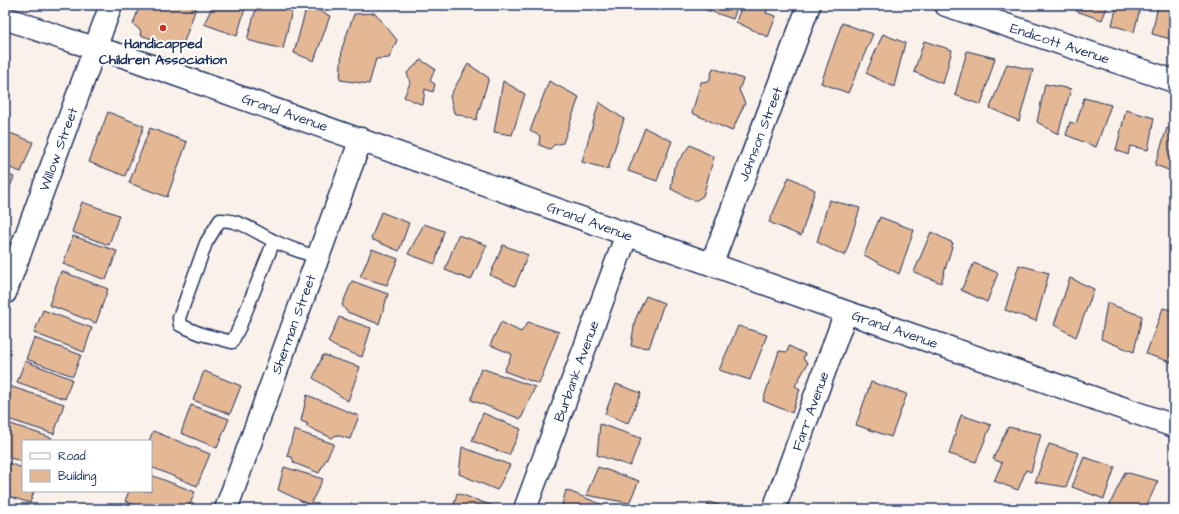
<svg xmlns="http://www.w3.org/2000/svg" width="1179" height="514" font-family="'Architects Daughter',sans-serif">
	<style>
		.building { fill: #e5b895; stroke: #1b2f5e }
		.lines { fill: none; stroke-linecap: round; stroke-linejoin: round }
		.service-casing { stroke: #1b2f5e; stroke-width: 15 }
		.minor-casing { stroke: #1b2f5e; stroke-width: 25 }
		.tertiary-casing { stroke: #1b2f5e; stroke-width: 25 }
		.service { stroke: #fff; stroke-width: 12 }
		.minor { stroke: #fff; stroke-width: 22 }
		.tertiary { stroke: #fff; stroke-width: 22 }
		.poi-dot { fill: #c8321e; stroke: #fff; stroke-width: 1.5 }
		.labels { text-anchor: middle; stroke-width: 4; stroke-linejoin: round; paint-order: stroke }
		.poi-label { font-size: 14px; font-weight: bold; fill: #1b2f5e; stroke: #fff }
		.street-label { font-size: 14px; fill: #1b2f5e; stroke: #fff }
	</style>
	<rect width="100%" height="100%" fill="#faf1ea"/>
	<filter id="ink" filterUnits="userSpaceOnUse"><feTurbulence type="fractalNoise" baseFrequency=".025" numOctaves="2"/><feDisplacementMap in="SourceGraphic" scale="8" xChannelSelector="R" yChannelSelector="G"/><feConvolveMatrix kernelMatrix="1 2 1 2 8 2 1 2 1" color-interpolation-filters="sRGB"/></filter>
	<g filter="url(#ink)">
		<path class="building" d="M140,5H197L184,42H175L173,46L140,35L141,31L133,24Z
			M213,5H246L237,36L204,24Z
			M257,5H275L292,10L283,49L247,40Z
			M307,5L330,16L314,61L294,53Z
			M705,5H738L733,19L704,9Z
			M742,5H769L766,13L776,16L768,37L736,22Z
			M1077,5H1108L1102,20L1076,11Z
			M1117,5H1141L1134,32L1112,25Z
			M1158,5H1174V40L1152,34Z
			M375,13L397,40L389,58L376,59L369,84L340,80L342,48L354,14Z
			M842,23L873,34L848,93L821,83Z
			M883,34L905,43L894,87L866,73Z
			M924,41L952,50L943,84L914,72Z
			M967,51L995,58L981,105L955,95Z
			M421,60L435,69L430,81L435,84L433,92L425,89L423,105L404,97L410,83L407,73Z
			M468,64L489,78L476,120L454,113L450,96Z
			M1007,64L1033,70L1019,121L990,108Z
			M713,68L743,79L739,90L745,103L732,131L692,113L701,82L709,81Z
			M503,81L525,94L512,135L494,132Z
			M549,81L579,97L563,143L554,145L550,149L539,145L540,136L530,131Z
			M1045,84L1071,89L1058,134L1037,122Z
			M1084,98L1111,105L1096,147L1066,135L1070,122L1076,124Z
			M599,102L624,119L608,169L582,162Z
			M1126,110L1154,118L1148,150L1130,146L1128,155L1116,150Z
			M108,112L144,126L125,176L89,162Z
			M150,128L187,142L167,197L129,183Z
			M645,128L672,141L657,181L628,171Z
			M1167,128L1174,130V172L1155,165Z
			M5,131L33,142L21,172L5,166Z
			M690,145L714,157L703,196L695,201L671,189L674,167Z
			M5,173L14,177L5,199Z
			M789,177L815,190L801,236L769,222Z
			M829,200L860,208L845,256L817,242Z
			M82,202L119,215L109,245L72,232Z
			M381,212L409,223L399,251L371,239Z
			M880,217L914,230L899,274L864,255Z
			M424,224L444,231L435,264L408,254Z
			M931,232L953,243L941,283L914,272Z
			M458,235L487,245L471,280L445,270Z
			M73,236L117,251L106,280L63,264Z
			M503,245L528,255L515,286L490,275Z
			M372,249L398,259L387,285L360,277Z
			M974,263L998,273L987,302L961,290Z
			M1019,265L1049,273L1036,321L1005,310Z
			M61,271L108,289L96,323L49,305Z
			M1070,278L1094,289L1076,337L1054,325Z
			M352,281L388,294L379,324L347,312L342,305Z
			M646,296L664,303L649,348L631,346L635,320Z
			M1107,303L1142,316L1134,352L1101,339Z
			M1163,308L1174,311V363L1146,354Z
			M43,310L92,328L84,352L34,333Z
			M339,317L371,328L362,357L336,347L328,342Z
			M501,322L521,332L528,322L559,332L539,384L504,371L512,354L490,345Z
			M738,326L767,335L750,380L719,370Z
			M34,338L81,355L73,376L26,359Z
			M789,346L805,354L803,359L808,363L795,386L800,389L792,413L763,401L779,351L787,352Z
			M323,355L360,367L348,401L313,378Z
			M25,361L72,379L65,399L17,382Z
			M481,368L535,387L521,419L471,400Z
			M204,371L241,386L230,414L193,400Z
			M871,382L907,394L891,437L856,425Z
			M616,384L641,393L628,423L605,414Z
			M12,387L64,404L54,434L5,418V407Z
			M307,395L359,416L350,439L336,435L332,438L306,426L308,424L301,421Z
			M191,405L229,419L217,448L181,433Z
			M483,413L521,429L509,455L472,441Z
			M961,415L991,425L976,462L949,454Z
			M5,422L52,438L51,441H23V462L5,456Z
			M600,424L641,438L630,466L597,455Z
			M1008,427L1041,434L1031,472L1026,470L1018,490L994,481L1002,463L993,459Z
			M294,430L334,444L319,473L294,463L292,457L287,456Z
			M153,431L210,454L197,486L151,467V441H149Z
			M1049,444L1079,453L1066,487L1035,482Z
			M462,447L510,465L497,490L459,474Z
			M1084,457L1115,467L1104,499L1072,487Z
			M5,462L23,468V491H34L30,503L5,495Z
			M284,467L323,479L310,505L278,490Z
			M598,467L639,481L629,503L586,495Z
			M1125,472L1158,481L1145,509H1114L1109,506Z
			M151,475L195,492L188,509H145L125,501L129,491H151Z
			M566,490L613,509H561Z
			M457,493L496,507L495,509H453Z
			M709,502L731,509H706Z"/>
		<g class="lines">
			<defs>
				<path id="service" d="M274,241L240,326L232,342L201,334L180,325L179,318L206,243L220,220C242,220 255,232 274,241C288,248 303,252 318,258"/>
				<path id="minor" d="M946,5L1174,81
					M5,18L65,39L126,57L846,312L1174,426
					M712,263L809,5
					M226,509L361,139
					M525,509L627,234
					M774,509L846,312"/>
				<path id="tertiary" d="M5,293L111,5"/>
			</defs>
			<use href="#service" class="service-casing"/>
			<use href="#minor" class="minor-casing"/>
			<use href="#tertiary" class="tertiary-casing"/>
			<use href="#service" class="service"/>
			<use href="#minor" class="minor"/>
			<use href="#tertiary" class="tertiary"/>
		</g>
	</g>
	<circle class="poi-dot" cx="163" cy="28" r="4"/>
	<g class="labels">
		<g class="poi-label">
			<text x="163" y="48">Handicapped<tspan x="163" dy="16">Children Association</tspan></text>
		</g>
		<g class="street-label">
			<text transform="translate(1060 43) rotate(18)" y="5">Endicott Avenue</text>
			<text transform="translate(285 112) rotate(19)" y="5">Grand Avenue</text>
			<text transform="translate(760 134) rotate(-69)" y="5">Johnson Street</text>
			<text transform="translate(58 149) rotate(-70)" y="5">Willow Street</text>
			<text transform="translate(590 221) rotate(20)" y="5">Grand Avenue</text>
			<text transform="translate(293 324) rotate(-70)" y="5">Sherman Street</text>
			<text transform="translate(895 329) rotate(19)" y="5">Grand Avenue</text>
			<text transform="translate(576 371) rotate(-70)" y="5">Burbank Avenue</text>
			<text transform="translate(810 411) rotate(-70)" y="5">Farr Avenue</text>
		</g>
	</g>
	<rect width="1179" height="514" fill="none" stroke="#fff" stroke-width="20"/>
	<rect x="10" y="10" width="1159" height="494" fill="none" stroke="#1b2f5e" stroke-width="1.5" filter="url(#ink)"/>
	<rect x="22" y="440" width="130" height="52" fill="#ffffff" stroke="#a4acbf"/>
	<rect x="30" y="453" width="20" height="6" fill="#ffffff" stroke="#a4acbf"/>
	<text x="58" y="460" font-size="12" fill="#1b2f5e">Road</text>
	<rect x="30" y="470" width="20" height="12" fill="#e5b895" stroke="#a4acbf"/>
	<text x="58" y="480" font-size="12" fill="#1b2f5e">Building</text>
</svg>
